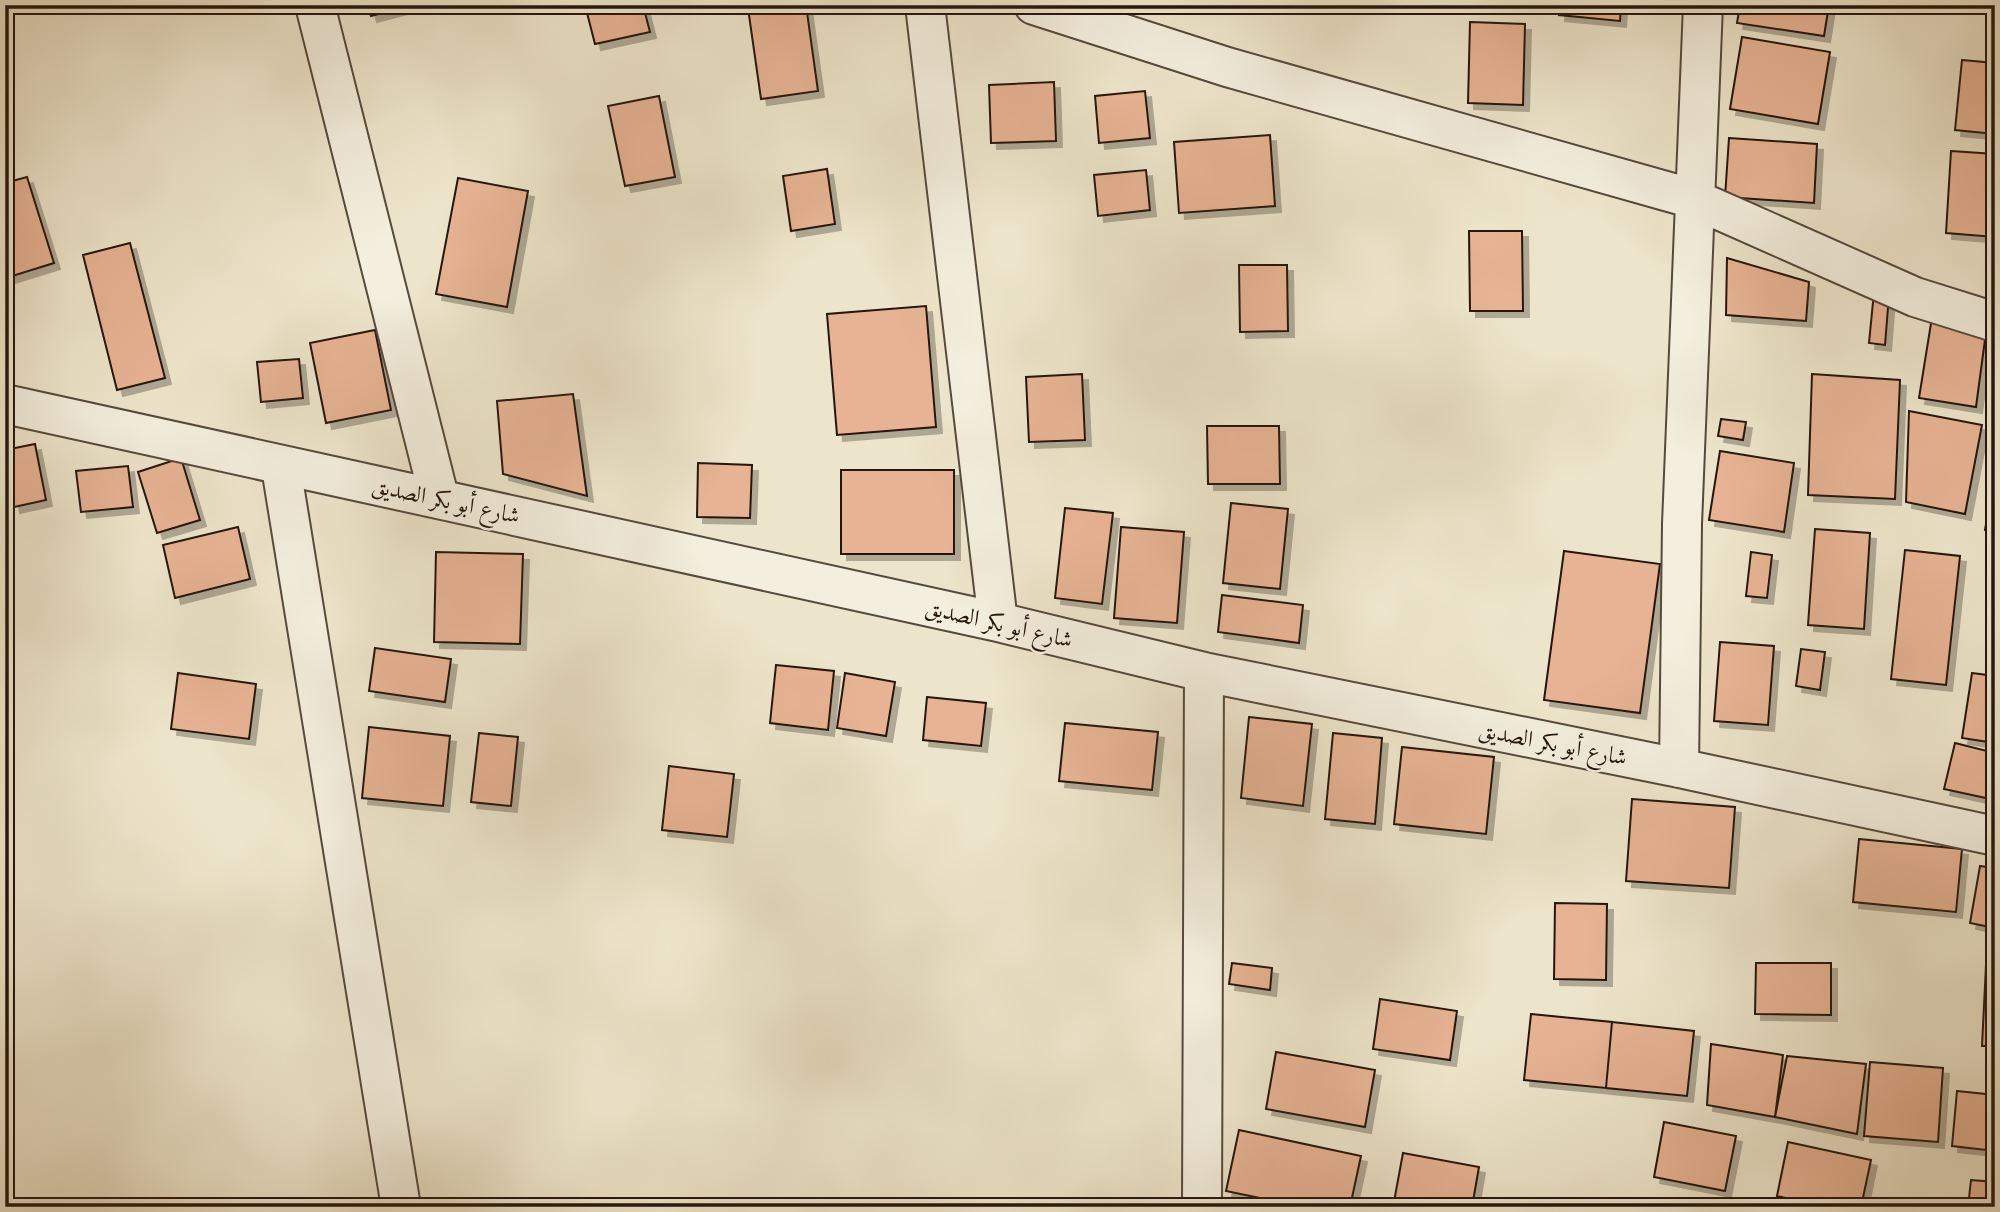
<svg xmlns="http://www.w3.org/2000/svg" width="2000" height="1212" font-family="Cardo,Amiri,serif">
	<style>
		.building { fill: #e7b394; stroke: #25150e; stroke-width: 2; filter: url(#shadow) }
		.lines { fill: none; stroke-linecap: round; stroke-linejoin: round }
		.minor-casing { stroke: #57493d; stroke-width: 42 }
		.minor { stroke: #f3eedd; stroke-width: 38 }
		.labels { text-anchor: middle; stroke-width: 5; stroke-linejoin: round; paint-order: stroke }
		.street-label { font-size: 23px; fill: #25150e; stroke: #f3eedd }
	</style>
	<defs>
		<filter id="shadow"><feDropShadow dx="6" dy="6" stdDeviation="0" flood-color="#0004"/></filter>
	</defs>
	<rect width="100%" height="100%" fill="#ede5cb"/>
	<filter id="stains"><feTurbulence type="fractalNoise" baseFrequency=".00286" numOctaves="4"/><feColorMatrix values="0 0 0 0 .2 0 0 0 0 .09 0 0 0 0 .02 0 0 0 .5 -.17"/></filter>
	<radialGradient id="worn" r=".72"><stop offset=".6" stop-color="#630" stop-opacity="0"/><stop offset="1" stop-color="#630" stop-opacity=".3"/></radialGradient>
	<path class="building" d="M368,5H413L371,16Z
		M585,5H643L650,32L595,44Z
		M772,5H806L818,91L761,99L748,8Z
		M1560,5H1621L1620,21L1559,15Z
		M1740,5H1829L1824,36L1737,23Z
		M1470,22L1525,24L1523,105L1468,103Z
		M1742,37L1830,52L1818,124L1730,109Z
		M1962,60L1995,63V134L1955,130Z
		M1054,82L1056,141L991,143L989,85Z
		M1145,91L1150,138L1099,143L1095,96Z
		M659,96L675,177L625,186L608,106Z
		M1270,135L1275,206L1179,213L1174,142Z
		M1729,138L1817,144L1814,203L1725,197Z
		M1951,151L1995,154V237L1946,233Z
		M827,169L835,224L791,231L783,176Z
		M1146,170L1150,210L1098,216L1094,175Z
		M27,177L54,263L6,278L5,183Z
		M458,178L528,191L507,307L436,294Z
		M1469,231H1522L1523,311H1470Z
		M130,243L165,378L117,390L83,255Z
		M1727,258L1809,282L1806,321L1726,315Z
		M1239,265H1287L1288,331L1240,332Z
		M1874,292L1889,295L1885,345L1869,343Z
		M926,306L936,427L837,435L827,314Z
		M1932,317L1986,332L1976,407L1919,398Z
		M375,330L391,410L326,423L310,343Z
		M299,359L303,398L261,402L257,362Z
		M1082,374L1085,440L1029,442L1026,377Z
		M1812,374L1900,380L1895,499L1808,495Z
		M573,394L587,496L503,474L497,401Z
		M1909,411L1982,425L1965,514L1906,502Z
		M1721,419L1746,422L1743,440L1718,436Z
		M1207,426H1279L1280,484H1208Z
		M35,444L46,500L14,507L5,450Z
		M1720,451L1794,463L1784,532L1709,520Z
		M181,458L200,520L157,533L138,472Z
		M698,463L752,465L750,518L697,517Z
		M128,466L133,507L81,512L76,471Z
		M841,470H954V554H841Z
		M1995,472V532L1985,530Z
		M1231,503L1288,509L1280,589L1223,583Z
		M1065,508L1113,513L1102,604L1055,598Z
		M238,527L250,579L175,598L163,545Z
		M1121,527L1184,532L1177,623L1114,618Z
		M1815,529L1870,533L1864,629L1808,625Z
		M1905,550L1960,556L1946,685L1891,679Z
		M1564,551L1660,564L1640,713L1544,700Z
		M436,552L523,554L520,644L434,642Z
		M1751,552L1772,555L1767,598L1746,596Z
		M1222,595L1303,605L1299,643L1218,632Z
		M1720,642L1774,646L1768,725L1714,721Z
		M375,648L451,659L445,702L369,691Z
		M1801,649L1825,652L1820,690L1796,686Z
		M776,665L834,671L828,730L770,723Z
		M178,673L256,684L249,739L171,729Z
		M845,673L895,682L886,736L837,728Z
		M1972,673L1995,676V743L1962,738Z
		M927,697L986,703L981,746L923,740Z
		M1249,717L1312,724L1303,806L1241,798Z
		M1065,723L1158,732L1152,790L1059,781Z
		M369,727L450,736L443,806L362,798Z
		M479,733L518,737L511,806L471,802Z
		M1333,733L1382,738L1375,824L1325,819Z
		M1955,743L1995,753V800L1944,789Z
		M1402,747L1494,757L1486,834L1394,824Z
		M669,766L734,774L727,837L662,830Z
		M1632,799L1735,807L1729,888L1626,881Z
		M1859,839L1962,849L1956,912L1853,902Z
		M1980,866L1995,868V928L1970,923Z
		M1555,903L1607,904L1606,980L1554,979Z
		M1987,945L1995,946V1046H1982Z
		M1232,963L1272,968L1270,990L1229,984Z
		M1756,963H1831V1015L1755,1014Z
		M1380,999L1457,1011L1450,1060L1373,1049Z
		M1531,1014L1612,1022L1606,1088L1524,1080Z
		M1612,1022L1694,1031L1687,1096L1606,1088Z
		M1711,1044L1783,1055L1775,1117L1707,1105Z
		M1276,1052L1375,1070L1365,1127L1266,1109Z
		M1787,1056L1866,1064L1857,1134L1775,1117Z
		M1870,1062L1943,1068L1938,1142L1864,1136Z
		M1957,1091L1995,1095V1151L1952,1146Z
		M1664,1122L1736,1136L1725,1191L1654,1177Z
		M1239,1130L1361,1156L1350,1207H1304L1226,1191Z
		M1788,1142L1871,1160L1861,1207H1824L1777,1196Z
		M1403,1153L1479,1167L1472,1207H1393Z
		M1971,1180L1995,1182V1207H1968Z
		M1587,1200L1632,1207H1586Z"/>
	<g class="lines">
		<defs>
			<path id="minor" d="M315,5L439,497
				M925,5L998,622
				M1034,5L1227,67L1694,199L1915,297L1995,322
				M5,404L998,622L1204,672L1679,768L1995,836
				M281,467L401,1207
				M1679,768L1682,524L1703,5
				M1202,1207L1204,672"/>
		</defs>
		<use href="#minor" class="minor-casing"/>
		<use href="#minor" class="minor"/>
	</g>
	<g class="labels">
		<g class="street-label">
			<text transform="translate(446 500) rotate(12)" y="8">شارع أبو بكر الصديق</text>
			<text transform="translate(999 623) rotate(13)" y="8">شارع أبو بكر الصديق</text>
			<text transform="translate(1553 743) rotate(11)" y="8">شارع أبو بكر الصديق</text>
		</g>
	</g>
	<rect width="2000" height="1212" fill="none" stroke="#ede5cb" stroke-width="28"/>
	<rect x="7" y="7" width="1986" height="1198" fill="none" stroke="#25150e" stroke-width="3.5"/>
	<rect x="14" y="14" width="1972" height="1184" fill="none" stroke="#25150e" stroke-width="2"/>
	<rect width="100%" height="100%" filter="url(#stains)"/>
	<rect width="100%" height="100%" fill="url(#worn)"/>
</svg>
